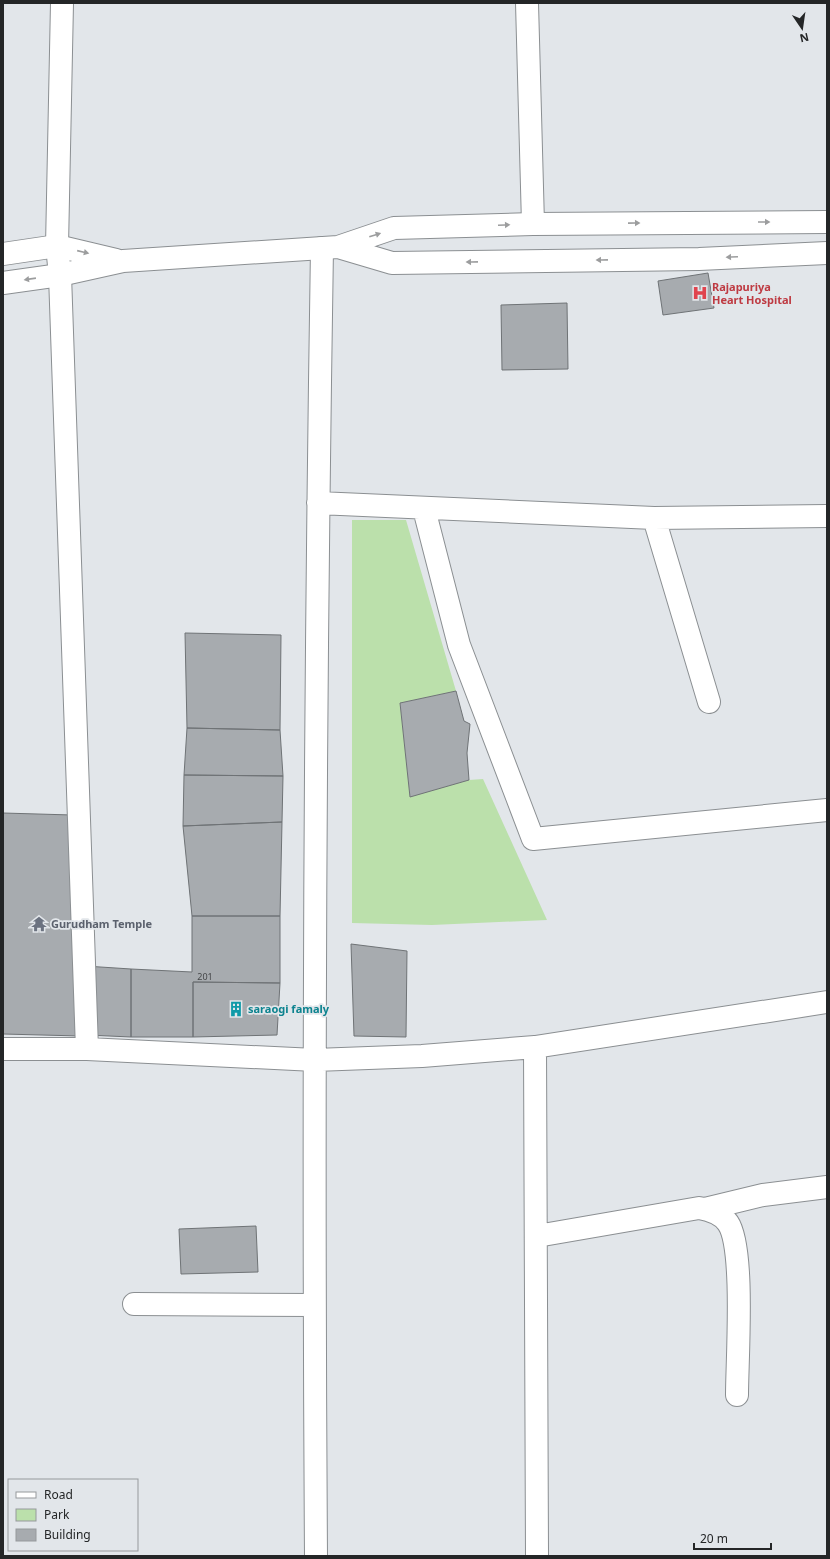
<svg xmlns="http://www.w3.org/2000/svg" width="830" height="1559" font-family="'Noto Sans',sans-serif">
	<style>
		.green { fill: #bbe0ab }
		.building { fill: #a7abaf; stroke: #6f7376 }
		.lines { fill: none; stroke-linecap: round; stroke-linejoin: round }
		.minor-casing { stroke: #8b8f92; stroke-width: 24 }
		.tertiary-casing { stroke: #8b8f92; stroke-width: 24 }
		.minor { stroke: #fff; stroke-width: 22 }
		.tertiary { stroke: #fff; stroke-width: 22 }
		.oneway { fill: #9c9d9e }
		.labels { text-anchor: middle; stroke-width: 3.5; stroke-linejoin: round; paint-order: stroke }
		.number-label { font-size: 9px; fill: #454749 }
		.health-label { font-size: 11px; font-weight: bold; fill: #be3a42; stroke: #e2e6ea; text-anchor: start }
		.worship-label { font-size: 11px; font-weight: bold; fill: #5b616d; stroke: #e2e6ea; text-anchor: start }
		.culture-label { font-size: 11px; font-weight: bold; fill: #0d838f; stroke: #e2e6ea; text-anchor: start }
	</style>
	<rect width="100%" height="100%" fill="#e2e6ea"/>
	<path class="green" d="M352,520H406L456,691L400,703L410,796L469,780L483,779L547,920L432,925L352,923Z"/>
	<path class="building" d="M708,273L714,308L663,315L658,281Z
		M567,303L568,369L502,370L501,305Z
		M185,633L281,635L280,730L187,728Z
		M456,691L464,721L470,724L467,753L469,780L410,797L400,703Z
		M187,728L280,730L283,776L184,775Z
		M184,775L283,776L282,822L183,826Z
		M3,813L72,815L80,1036L3,1034Z
		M282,822L280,916H192L183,826Z
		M192,916H280V983L193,982V1037H131V969L192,972Z
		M351,944L407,951L406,1037L354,1036Z
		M85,966L131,969V1037L87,1035Z
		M193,982L280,983L277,1035L193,1037Z
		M256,1226L258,1272L181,1274L179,1229Z"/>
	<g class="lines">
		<defs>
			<path id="minor" d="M62,3L57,246L60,275L87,1049
				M527,3L533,224
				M318,503L654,518L827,516
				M424,509L459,645L533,839L827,810
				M654,518L709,702
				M535,1047L537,1556
				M3,1049H87L315,1060L422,1056L535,1047L827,1002
				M705,1209L763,1195L827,1187
				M537,1236L699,1208C710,1210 721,1213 728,1223C745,1248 737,1360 737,1395
				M134,1304L314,1305
				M316,1556C313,1120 315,684 322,248"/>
			<path id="tertiary" d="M338,247L392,263L699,259L827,253
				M3,254L57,246L116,260
				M3,283L60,275L123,261L338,247L394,228L533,224L827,222"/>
		</defs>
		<use href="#minor" class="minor-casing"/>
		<use href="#tertiary" class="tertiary-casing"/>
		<use href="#minor" class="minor"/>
		<use href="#tertiary" class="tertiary"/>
	</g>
	<defs><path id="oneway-solid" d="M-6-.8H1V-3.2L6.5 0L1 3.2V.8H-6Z"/></defs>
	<g class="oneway">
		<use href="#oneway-solid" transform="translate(764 222)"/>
		<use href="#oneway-solid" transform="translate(634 223) rotate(-1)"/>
		<use href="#oneway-solid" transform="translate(504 225) rotate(-2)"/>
		<use href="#oneway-solid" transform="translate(375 235) rotate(-18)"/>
		<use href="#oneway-solid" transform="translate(83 252) rotate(13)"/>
		<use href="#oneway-solid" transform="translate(732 257) rotate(178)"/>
		<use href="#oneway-solid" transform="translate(602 260) rotate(179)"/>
		<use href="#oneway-solid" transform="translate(472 262) rotate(179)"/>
		<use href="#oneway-solid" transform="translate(30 279) rotate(172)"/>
	</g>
	<defs>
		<symbol id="hospital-bare" viewBox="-9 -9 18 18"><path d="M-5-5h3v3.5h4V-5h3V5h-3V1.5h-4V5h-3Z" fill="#e0444e" stroke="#e2e6ea" stroke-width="2.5" paint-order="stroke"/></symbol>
		<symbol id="temple-bare" viewBox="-9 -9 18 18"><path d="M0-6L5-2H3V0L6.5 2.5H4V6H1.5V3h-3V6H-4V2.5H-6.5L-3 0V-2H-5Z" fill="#6b7280" stroke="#e2e6ea" stroke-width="2.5" paint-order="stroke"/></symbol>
		<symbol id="building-bare" viewBox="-9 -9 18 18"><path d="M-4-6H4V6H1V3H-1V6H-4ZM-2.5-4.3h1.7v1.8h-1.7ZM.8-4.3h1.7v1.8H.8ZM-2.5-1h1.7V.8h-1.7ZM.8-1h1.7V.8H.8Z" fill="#0f9aa8" stroke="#e2e6ea" stroke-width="2.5" paint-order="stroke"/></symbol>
	</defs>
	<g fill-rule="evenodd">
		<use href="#hospital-bare" x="689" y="282" width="22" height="22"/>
		<use href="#temple-bare" x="28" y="913" width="22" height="22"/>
		<use href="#building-bare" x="225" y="998" width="22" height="22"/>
	</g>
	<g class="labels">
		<g class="number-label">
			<text x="205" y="980">201</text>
		</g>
		<g class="health-label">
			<text x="712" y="291">Rajapuriya<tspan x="712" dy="13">Heart Hospital</tspan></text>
		</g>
		<g class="worship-label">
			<text x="51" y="928">Gurudham Temple</text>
		</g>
		<g class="culture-label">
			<text x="248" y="1013">saraogi famaly</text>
		</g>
	</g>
	<rect width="830" height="1559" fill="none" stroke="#242627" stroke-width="8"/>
	<rect x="8" y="1479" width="130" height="72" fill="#e2e6ea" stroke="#96999c"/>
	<rect x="16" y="1492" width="20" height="6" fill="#ffffff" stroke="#96999c"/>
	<text x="44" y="1499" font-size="12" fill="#242627">Road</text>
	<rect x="16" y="1509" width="20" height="12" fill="#bbe0ab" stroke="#96999c"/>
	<text x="44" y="1519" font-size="12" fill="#242627">Park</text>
	<rect x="16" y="1529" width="20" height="12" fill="#a7abaf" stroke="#96999c"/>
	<text x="44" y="1539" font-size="12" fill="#242627">Building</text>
	<g transform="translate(802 28) rotate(167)" stroke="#e2e6ea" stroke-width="3" paint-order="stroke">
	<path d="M0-3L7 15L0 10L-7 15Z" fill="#242627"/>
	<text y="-6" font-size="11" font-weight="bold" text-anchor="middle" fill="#242627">N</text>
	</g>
	<path d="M694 1543v6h77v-6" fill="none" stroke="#242627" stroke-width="2"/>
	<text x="700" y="1543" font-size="12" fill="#242627" stroke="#e2e6ea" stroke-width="3" paint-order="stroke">20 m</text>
</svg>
